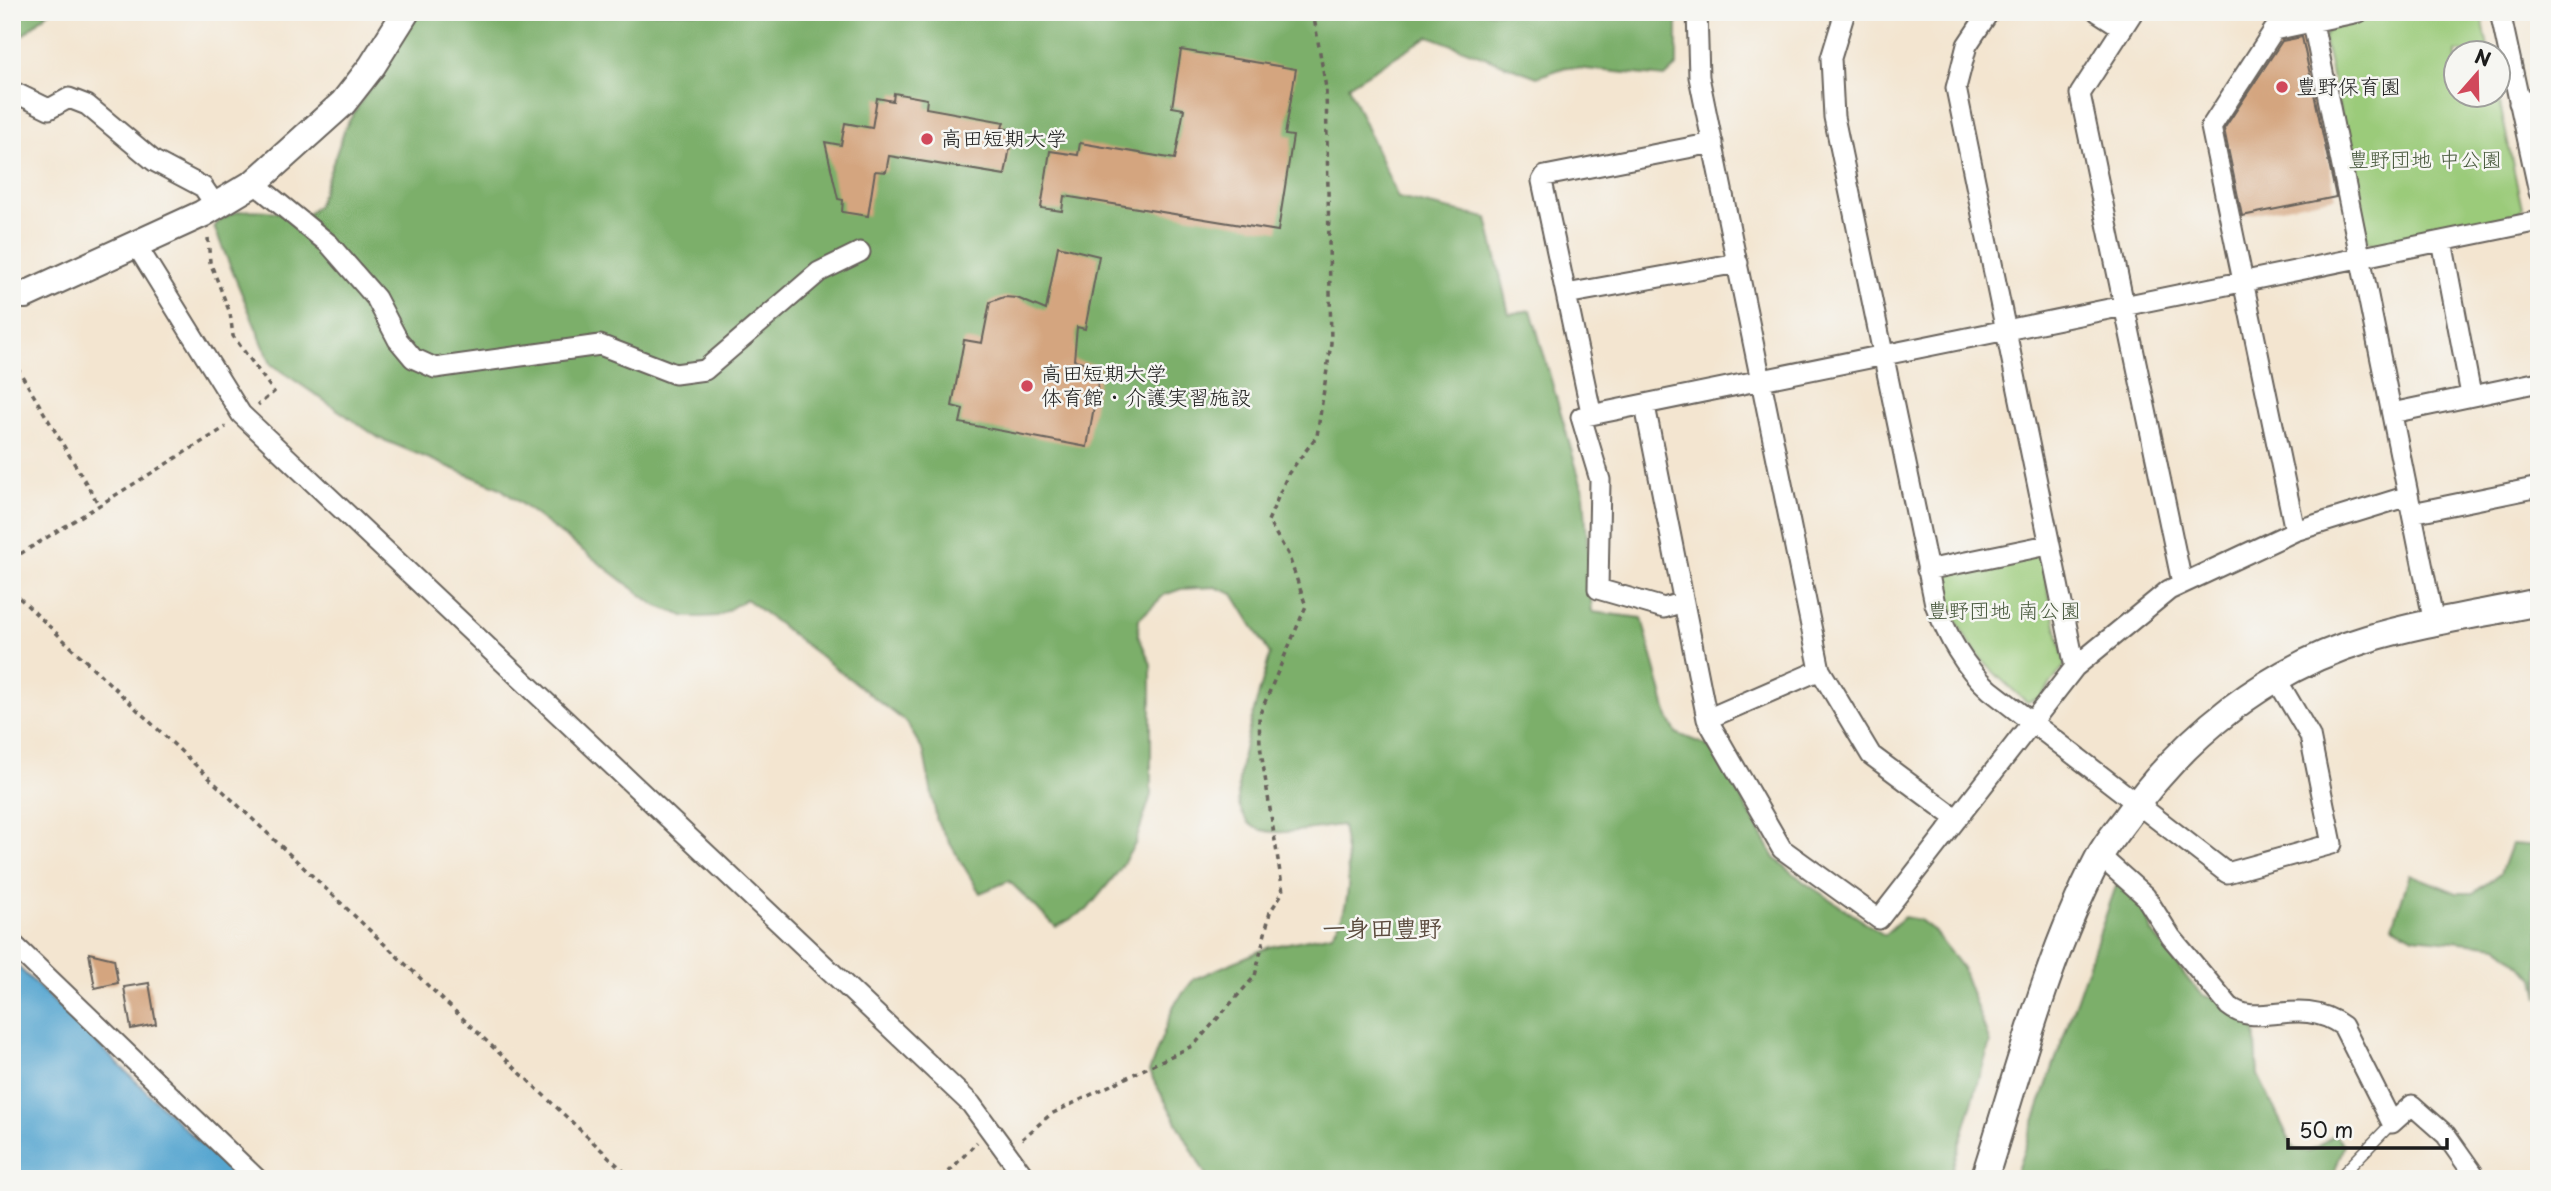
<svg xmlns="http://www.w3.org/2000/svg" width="2551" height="1191" font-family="'Playpen Sans','Klee One',sans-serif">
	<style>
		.green { fill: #9bcb7a; stroke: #5c744b; stroke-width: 2 }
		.forest { fill: #7caf6a; stroke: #4c6643; stroke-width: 2 }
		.water { fill: #56a6d0; stroke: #396176; stroke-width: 2 }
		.building { fill: #d4a57f }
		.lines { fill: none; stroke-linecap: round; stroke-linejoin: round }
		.lane-casing { stroke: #67625b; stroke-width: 13 }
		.street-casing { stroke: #67625b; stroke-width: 23 }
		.secondary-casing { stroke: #67625b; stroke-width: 30 }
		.path { stroke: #67625b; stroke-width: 3.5; stroke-dasharray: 5 5; stroke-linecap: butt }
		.lane { stroke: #fff; stroke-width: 10 }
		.street { stroke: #fff; stroke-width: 19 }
		.secondary { stroke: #fff; stroke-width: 26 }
		.poi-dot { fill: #d1495b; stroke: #f6f6f2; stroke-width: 2.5 }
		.labels { text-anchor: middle; stroke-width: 5; stroke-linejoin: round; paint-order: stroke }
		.poi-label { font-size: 21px; fill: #1c1c1c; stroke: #f6f6f2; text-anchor: start }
		.park-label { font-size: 21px; fill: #48593d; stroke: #f6f6f2 }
		.quarter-label { font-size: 24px; font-weight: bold; fill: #5c4c3f; stroke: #f6f6f2 }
	</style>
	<rect width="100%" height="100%" fill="#f6f6f2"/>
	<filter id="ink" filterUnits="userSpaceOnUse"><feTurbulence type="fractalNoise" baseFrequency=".0143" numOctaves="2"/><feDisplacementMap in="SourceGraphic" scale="14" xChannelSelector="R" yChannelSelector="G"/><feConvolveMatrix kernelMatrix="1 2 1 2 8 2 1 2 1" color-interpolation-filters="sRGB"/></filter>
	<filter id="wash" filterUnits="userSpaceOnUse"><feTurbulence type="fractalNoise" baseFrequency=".00686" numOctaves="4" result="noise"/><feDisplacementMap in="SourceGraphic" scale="28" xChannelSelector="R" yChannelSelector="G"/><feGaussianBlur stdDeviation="1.57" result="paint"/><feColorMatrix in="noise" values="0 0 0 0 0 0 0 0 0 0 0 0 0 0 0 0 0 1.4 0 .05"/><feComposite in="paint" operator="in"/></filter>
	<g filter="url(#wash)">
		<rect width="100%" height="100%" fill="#f3e5d0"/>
		<path class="green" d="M2408,12H2481L2489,52H2456V94L2498,95L2522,209L2515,217L2375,246L2367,240L2324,38L2330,27Z
			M2040,554L2065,665L2040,698L2027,702C1981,664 1953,634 1942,574Z"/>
		<path class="forest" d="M12,12H49L23,35L12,27Z
			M416,12H1677V66L1665,77L1566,67L1537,77L1429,36L1348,86L1398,198L1487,218L1509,314L1531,310L1584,494L1592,612L1642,618L1668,717L1676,733L1706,745L1717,756L1775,858L1804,882L1884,935L1904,917L1920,920L1933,930L1962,968L1990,1043L1949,1179H1208L1149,1072L1174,1005L1194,979L1269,947L1332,934C1356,902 1348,862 1342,825C1317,827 1279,838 1256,828C1246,824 1238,808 1238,797C1238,753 1259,698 1270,654L1233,594L1215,587L1181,589L1164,595L1139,619L1138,635L1151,664V795L1135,844L1118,872L1087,910L1056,927L1009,881L980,893L937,822L924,753L907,723L746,599L718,616L702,617H686L655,605L500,488L379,438L271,364L214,227C236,200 274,213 306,216L318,205L346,126Z
			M2511,844L2539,846V998L2535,978L2498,946L2414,937L2393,926L2410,874L2457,893H2473L2500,874Z
			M2117,883L2144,900L2152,932L2191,983L2203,995L2233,1005L2255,1028L2258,1075L2294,1149L2309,1152L2335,1134L2344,1145L2332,1179H2014Z"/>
		<path class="water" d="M12,961L237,1179H12Z"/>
		<g id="blocks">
			<path class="building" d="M2302,37L2336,197L2242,216L2224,129L2282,41Z
				M1181,50L1296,69L1285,135L1293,136L1278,231L1064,196L1062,211L1041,208L1050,151L1078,155L1080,143L1175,159L1184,109L1172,107Z
				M894,93L927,99L926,108L1004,122L1002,128L1013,130L1005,175L889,156L886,172L875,171L868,216L842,212L843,200L838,199L825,142L841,145L845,123L872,128L877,98L893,101Z
				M1058,246L1099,256L1085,329L1077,327L1074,360L1101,366L1087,447L960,423L963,409L952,406L964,340L982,343L990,302L1004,297L1017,298L1046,310Z
				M89,953L114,959L118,983L95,988Z
				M149,983L156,1024L131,1029L124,987Z"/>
		</g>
	</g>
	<g filter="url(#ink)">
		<use href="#blocks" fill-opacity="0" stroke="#67625b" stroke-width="2"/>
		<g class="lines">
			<defs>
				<path id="lane" d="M2338,1179L2392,1123"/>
				<path id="street" d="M1697,12L1699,77L1820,670L1871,755L1957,819
					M1845,12L1831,58L1834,117L1935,604C1948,637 1963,666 1990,690L2227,873L2332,844L2310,736L2277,680
					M1989,12L1967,45L1956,88L2075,667
					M2098,12L2123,28
					M2133,12L2080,94L2182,583
					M2500,12L2539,192
					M2313,23L2434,623
					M12,91L49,109L69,98L87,105L154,161L203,187L216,206
					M2519,103L2539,99
					M254,183L329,244L376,298L398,340L413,358L435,368L600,345L675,374L705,370L819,272L860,252
					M2442,241L2471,395
					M135,243L241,414L971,1104L1026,1179
					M1566,294L1738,263
					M1645,406L1707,719L1782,849L1879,919L2075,667L2169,590L2295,531L2408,496
					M1591,412L1542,181L1545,176L1713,143
					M2392,413L2539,382
					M2412,513L2539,487
					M2295,531L2211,127L2274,30L2359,12
					M1927,570L2048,545
					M1683,602L1664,608L1598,589L1600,480L1581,417L2539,221
					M1707,719L1820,670
					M2100,856L2145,896L2171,937L2229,1006C2258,1030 2299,994 2343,1026L2392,1123L2412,1105L2446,1135L2477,1179
					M12,943L257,1179"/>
				<path id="secondary" d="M25,295L202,214L254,183L343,103L372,66L406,12
					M1984,1179C2018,1073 2047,957 2098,859C2105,845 2116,832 2125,820C2184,736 2268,668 2367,639C2423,622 2482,614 2539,602"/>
			</defs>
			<use href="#lane" class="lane-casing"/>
			<use href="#street" class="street-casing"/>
			<use href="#secondary" class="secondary-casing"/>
			<path class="path" d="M208,238L210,262L230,313L233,336L274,392L258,405
				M12,359L99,505
				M12,559L226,427
				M12,591L632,1179
				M1022,1139L1051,1114L1194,1045L1255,976L1270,912L1283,892L1260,745L1259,716L1306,606L1288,554L1268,521L1288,474L1317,436L1331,343L1326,88L1313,12
				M942,1179L977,1142"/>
			<use href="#lane" class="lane"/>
			<use href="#street" class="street"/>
			<use href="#secondary" class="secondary"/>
		</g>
	</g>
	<g class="poi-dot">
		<circle cx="2282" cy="87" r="7"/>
		<circle cx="927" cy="139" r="7"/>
		<circle cx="1027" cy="386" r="7"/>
	</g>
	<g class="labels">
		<g class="poi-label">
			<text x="2296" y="94">豊野保育園</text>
			<text x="941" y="146">高田短期大学</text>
			<text x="1041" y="381">高田短期大学<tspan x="1041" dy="24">体育館・介護実習施設</tspan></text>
		</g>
		<g class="park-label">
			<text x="2425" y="167">豊野団地 中公園</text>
			<text x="2004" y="618">豊野団地 南公園</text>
		</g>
		<g class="quarter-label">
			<text x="1382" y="937">一身田豊野</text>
		</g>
	</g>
	<rect width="2551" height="1191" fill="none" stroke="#f6f6f2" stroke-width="42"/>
	<g transform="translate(2477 74) rotate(20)"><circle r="33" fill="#f6f6f2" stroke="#9f9f9c" stroke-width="2"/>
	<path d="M0-5L12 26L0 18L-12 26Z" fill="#d1495b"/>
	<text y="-10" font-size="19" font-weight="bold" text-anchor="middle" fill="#1c1c1c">N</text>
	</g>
	<path d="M2288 1138v10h159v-10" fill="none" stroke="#1c1c1c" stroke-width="3.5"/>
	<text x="2299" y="1138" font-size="21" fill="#1c1c1c" stroke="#f6f6f2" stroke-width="5" paint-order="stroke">50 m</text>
</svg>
